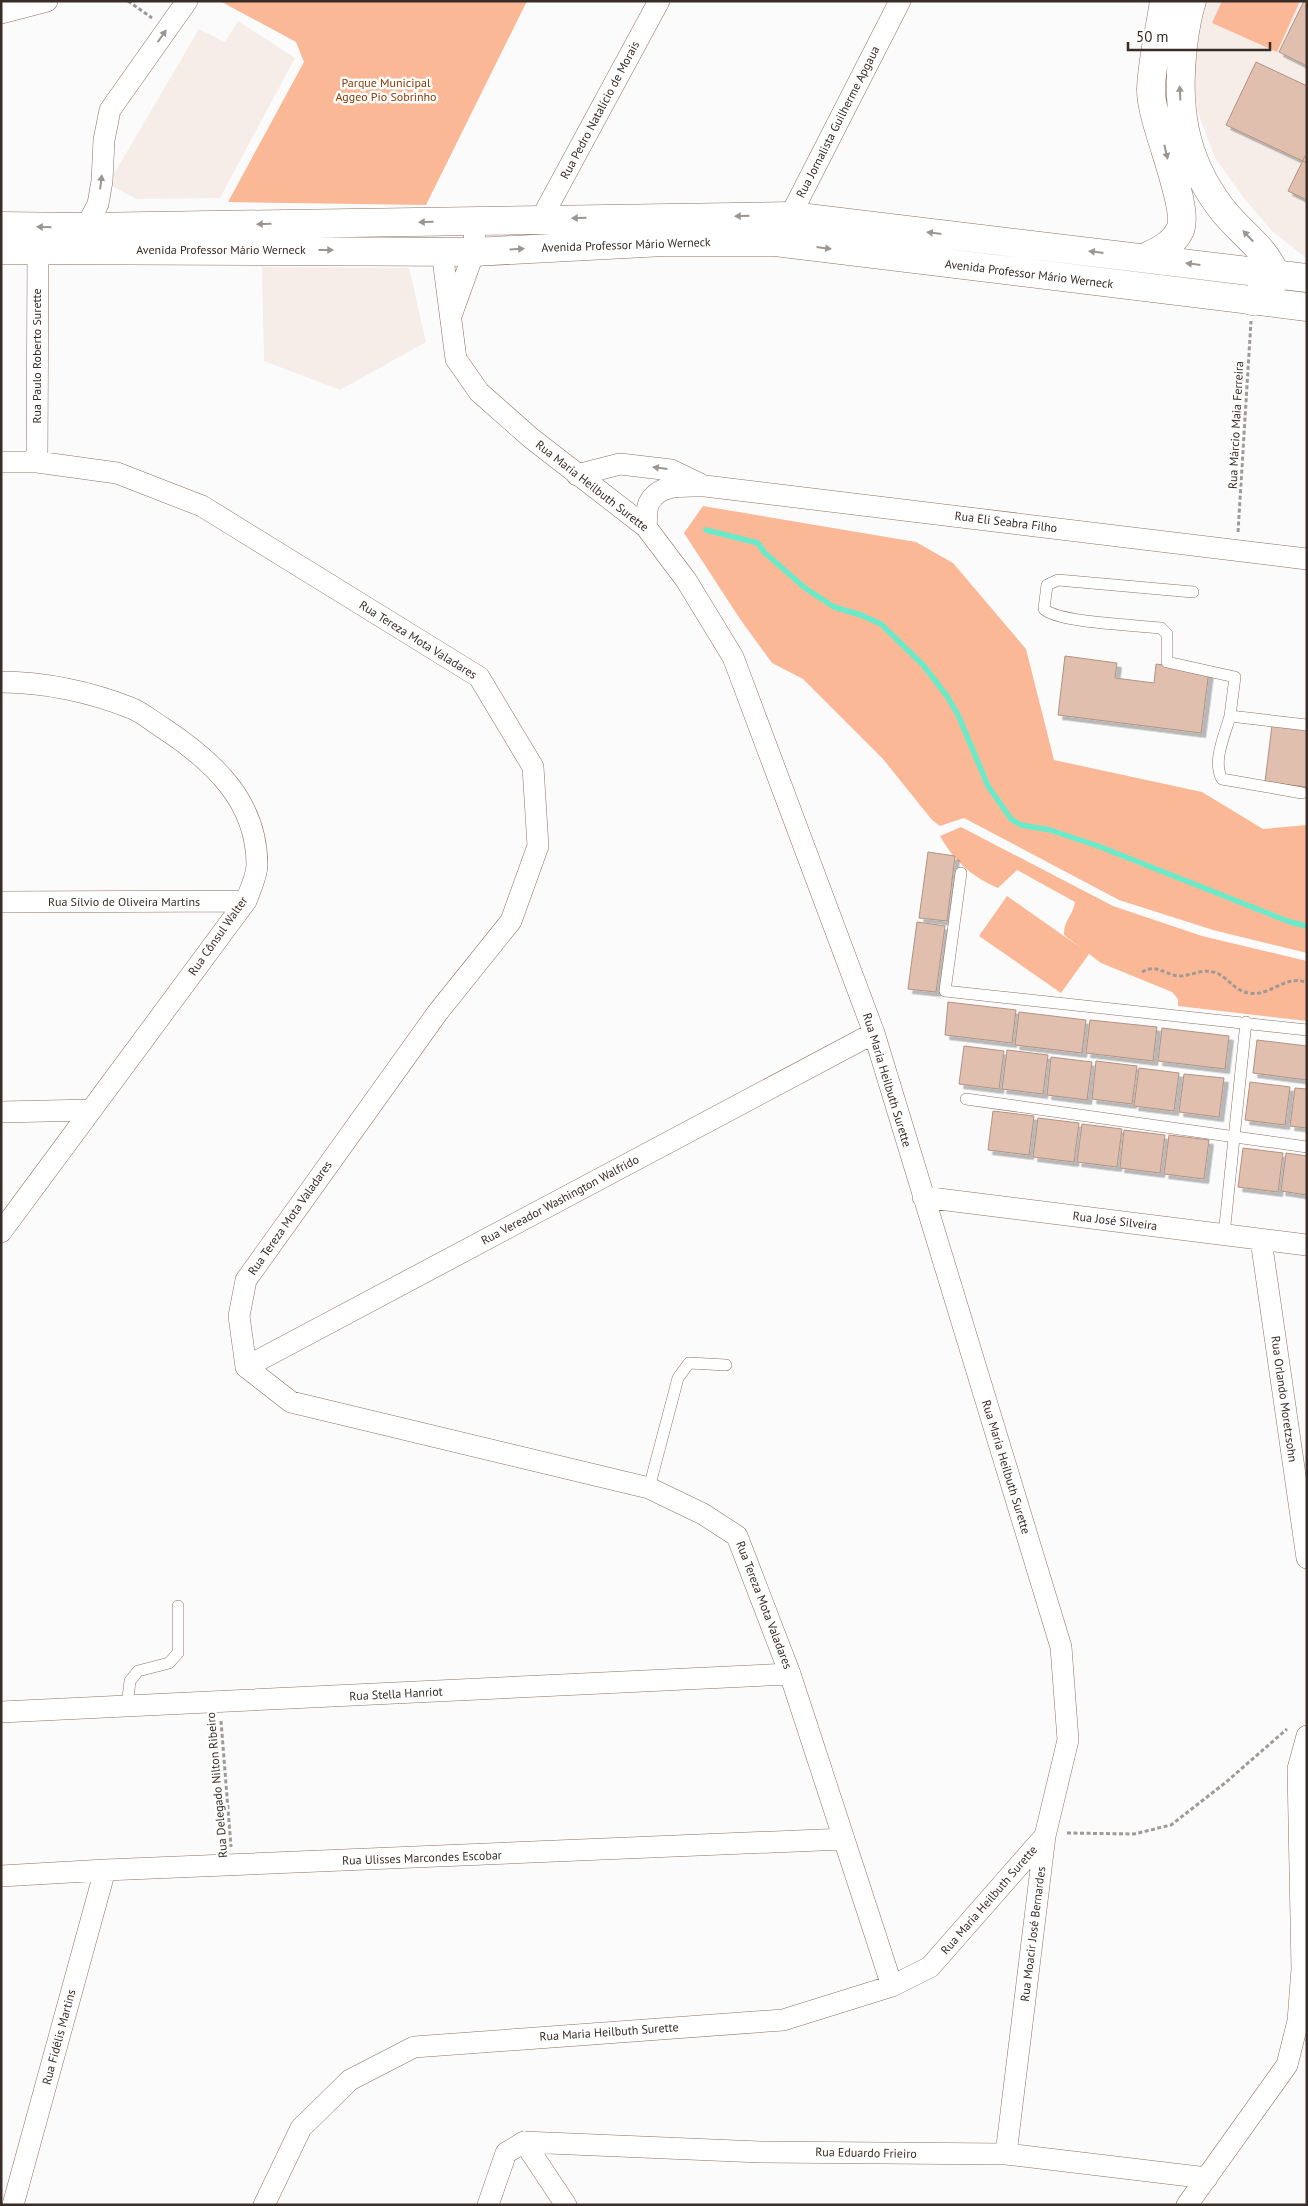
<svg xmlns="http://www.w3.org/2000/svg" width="1308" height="2206" font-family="'PT Sans',sans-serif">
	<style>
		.built { fill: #f6ede9 }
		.green { fill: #fbb896 }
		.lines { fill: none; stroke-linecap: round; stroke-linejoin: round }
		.stream { stroke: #6beac9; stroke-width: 5.5 }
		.building { fill: #e1bfaf; stroke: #b29282; filter: url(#shadow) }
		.service-casing { stroke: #8f7162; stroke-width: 12 }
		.minor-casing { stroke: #8f7162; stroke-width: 22 }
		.tertiary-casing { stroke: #8f7162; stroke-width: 29 }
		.secondary-casing { stroke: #8f7162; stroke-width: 29 }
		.path { stroke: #a09a97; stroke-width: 3; stroke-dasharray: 4 2.5; stroke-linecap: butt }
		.service { stroke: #fff; stroke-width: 11 }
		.minor { stroke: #fff; stroke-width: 21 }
		.tertiary { stroke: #fff; stroke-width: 28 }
		.secondary { stroke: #fff; stroke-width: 28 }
		.oneway { fill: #9c9692 }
		.labels { text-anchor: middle; stroke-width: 5; stroke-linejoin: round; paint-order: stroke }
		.park-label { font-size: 12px; fill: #873900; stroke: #fff }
		.street-label { font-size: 12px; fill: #392c26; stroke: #fff }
	</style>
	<defs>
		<filter id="shadow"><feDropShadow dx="4.5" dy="4.5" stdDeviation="0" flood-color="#0004"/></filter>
	</defs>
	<rect width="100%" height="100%" fill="#fbfbfb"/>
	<path class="built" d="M1207,1H1307V259L1272,231L1243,197L1215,158L1197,110L1192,62L1200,18Z
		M238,21L295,58L220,198L137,199L108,184L199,29L225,42Z
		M262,267L409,268L426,342L340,390L264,361Z"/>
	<path class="green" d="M527,1L426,205L228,202L304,62L296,42L220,1Z
		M1222,1H1300L1277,52L1212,23Z
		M703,506L916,542L953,563L1026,649L1054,760L1202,792L1263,829L1307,825V953L1213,930L1119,900L964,818L940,826L932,820L883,759L803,679L772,663L740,619L684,533Z
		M961,827L1113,906L1202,936L1307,961V1021L1178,1006V999L1172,992L1101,963L1089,954L1061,993L979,936L1007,896L1081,948L1064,935C1063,922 1073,915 1075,902L1017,870L998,888C971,876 955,862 940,836Z"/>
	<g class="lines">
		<path class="stream" d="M706,530L758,543L764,552L805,588L834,607L861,615L881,624L924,666L947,696L959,717L988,786L1011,819L1021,825L1050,830L1098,846L1290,922L1307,926"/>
	</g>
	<path class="building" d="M1304,1H1307V66L1279,52Z
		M1256,62L1307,86V163L1226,125Z
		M1305,156H1307V200L1288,191Z
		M1065,656L1117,663L1115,678L1154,683L1156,664L1209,671L1201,733L1058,715Z
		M1272,725L1307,728V787L1265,782Z
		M928,852L955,856L947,921L919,918Z
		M917,922L945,926L936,992L908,989Z
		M948,1002L1016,1010L1012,1043L945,1035Z
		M1019,1012L1086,1020L1082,1053L1015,1045Z
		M1090,1020L1157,1027L1153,1061L1086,1053Z
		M1162,1028L1229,1036L1225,1069L1158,1061Z
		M1257,1040L1307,1046V1080L1253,1073Z
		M964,1046L1004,1051L999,1089L959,1084Z
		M1007,1050L1048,1055L1043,1094L1002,1089Z
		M1051,1057L1092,1062L1087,1100L1047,1095Z
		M1096,1061L1137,1066L1132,1104L1092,1099Z
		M1139,1068L1179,1073L1174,1111L1134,1106Z
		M1184,1074L1224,1078L1219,1117L1179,1112Z
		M1250,1082L1290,1087L1285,1125L1245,1120Z
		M1295,1088L1307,1089V1128L1290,1126Z
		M993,1111L1034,1116L1029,1155L988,1150Z
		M1038,1118L1079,1123L1074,1162L1033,1157Z
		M1082,1124L1122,1129L1117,1167L1077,1162Z
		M1124,1130L1165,1135L1160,1173L1120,1168Z
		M1169,1135L1209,1140L1204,1179L1164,1174Z
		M1243,1148L1283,1153L1278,1192L1238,1187Z
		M1286,1153L1307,1156V1195L1281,1191Z"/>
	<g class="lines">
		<defs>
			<path id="service" d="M1193,592L1058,580L1047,585L1044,609C1059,623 1137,625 1161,628L1167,634V662L1235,677L1230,716
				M1302,793L1222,779C1212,761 1225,735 1230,716L1307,725
				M961,873L945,991L1307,1030
				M966,1099L1307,1147
				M1224,1235L1246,1022
				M649,1488L678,1378L689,1363L726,1365
				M127,1707L130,1681L138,1671L169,1663L178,1653V1606"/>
			<path id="minor" d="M1,13L47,1
				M541,219L659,1
				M784,228L900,1
				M85,239L86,227L98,204L102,181L104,140L110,110L187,1
				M451,316L474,252L475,220
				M1,462H37L117,473L202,506L479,677L533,767L538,846L511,921L438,1012L246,1280L239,1316L246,1367L291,1402L649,1488L703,1514L737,1536L790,1674L892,1986
				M37,462L38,249
				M577,475L620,464L671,470L700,484
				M646,527C647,520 646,509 649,503C659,483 685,486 705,486L1307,559
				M1,682C44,682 91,692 131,708C142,712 153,722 163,728C213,761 257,801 257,865C257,876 250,890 246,901L1,1232
				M1,902L246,901
				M1,1112L90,1110
				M923,1197L1307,1245
				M1261,1240L1307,1558
				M246,1367L874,1033
				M1,1712L790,1674
				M1,1876L105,1870L844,1839
				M524,2142L760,2152L1006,2154L1207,2178
				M524,2142L566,2205
				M1006,2154L1045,1836
				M13,2205L105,1870
				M264,2205L301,2128L350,2080L414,2047L783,2020L892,1986L930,1967L1045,1836L1068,1740L1061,1647L874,1033L733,657L686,580L646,527L531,438L479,392L456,359L442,251
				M488,2205L506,2153L524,2142
				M1187,2205L1287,2065L1298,2021L1302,1969L1298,1769L1307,1736"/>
			<path id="tertiary" d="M1192,1C1187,16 1185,30 1183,46C1176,106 1183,158 1221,208C1239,232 1264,246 1276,275L1273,282L1252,301
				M1144,258C1158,251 1173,245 1180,230C1191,206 1150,122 1151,89C1152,60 1160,30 1164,1"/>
			<path id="secondary" d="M1,226L86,227L791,216L1307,278
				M1,250L474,252L664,242H775L1307,307"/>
		</defs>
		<use href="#service" class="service-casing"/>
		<use href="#minor" class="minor-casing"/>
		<use href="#tertiary" class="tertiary-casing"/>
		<use href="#secondary" class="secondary-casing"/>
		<path class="path" d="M128,1L152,18
			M1238,532L1251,321
			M1142,972C1156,963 1165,975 1179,976C1191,976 1201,969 1213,972C1227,975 1232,990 1249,993C1271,997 1286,973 1307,983
			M221,1721L231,1847
			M1067,1833L1134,1834L1171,1825L1225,1783L1287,1729"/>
		<use href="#service" class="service"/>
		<use href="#minor" class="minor"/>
		<use href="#tertiary" class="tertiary"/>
		<use href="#secondary" class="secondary"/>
	</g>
	<defs><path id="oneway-solid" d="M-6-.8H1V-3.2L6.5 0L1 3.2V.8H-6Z" transform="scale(1.25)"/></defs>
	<g class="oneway">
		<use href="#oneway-solid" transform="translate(162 36) rotate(-55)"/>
		<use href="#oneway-solid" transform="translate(1180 93) rotate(-93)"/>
		<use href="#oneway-solid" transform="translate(1166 152) rotate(77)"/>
		<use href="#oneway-solid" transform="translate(101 182) rotate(-83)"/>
		<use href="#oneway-solid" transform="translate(742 216) rotate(179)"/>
		<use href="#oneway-solid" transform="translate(579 218) rotate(179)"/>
		<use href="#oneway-solid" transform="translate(426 222) rotate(179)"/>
		<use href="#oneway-solid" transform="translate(264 224) rotate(179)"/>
		<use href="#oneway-solid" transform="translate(44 227) rotate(-179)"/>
		<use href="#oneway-solid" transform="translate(934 233) rotate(-173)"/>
		<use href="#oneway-solid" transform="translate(1248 236) rotate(-133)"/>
		<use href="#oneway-solid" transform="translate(824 248) rotate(7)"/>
		<use href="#oneway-solid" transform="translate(517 249) rotate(-3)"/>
		<use href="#oneway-solid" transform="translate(326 250)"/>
		<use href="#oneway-solid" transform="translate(1096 252) rotate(-173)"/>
		<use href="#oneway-solid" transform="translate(1193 264) rotate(-173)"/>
		<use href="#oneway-solid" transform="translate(660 468) rotate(-173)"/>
	</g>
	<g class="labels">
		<g class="park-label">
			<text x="386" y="87">Parque Municipal<tspan x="386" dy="14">Aggeo Pio Sobrinho</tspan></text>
		</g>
		<g class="street-label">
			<text transform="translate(600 110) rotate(-62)" y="4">Rua Pedro Natalício de Morais</text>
			<text transform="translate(838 122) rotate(-63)" y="4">Rua Jornalista Guilherme Apgaua</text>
			<text transform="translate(626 245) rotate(-2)" y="4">Avenida Professor Mário Werneck</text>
			<text x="221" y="254">Avenida Professor Mário Werneck</text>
			<text transform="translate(1029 274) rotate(7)" y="4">Avenida Professor Mário Werneck</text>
			<text transform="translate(37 356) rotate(-90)" y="4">Rua Paulo Roberto Surette</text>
			<text transform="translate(1236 425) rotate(-87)" y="4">Rua Márcio Maia Ferreira</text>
			<text transform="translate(592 486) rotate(38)" y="4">Rua Maria Heilbuth Surette</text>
			<text transform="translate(1006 522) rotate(7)" y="4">Rua Eli Seabra Filho</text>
			<text transform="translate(418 640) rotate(32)" y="4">Rua Tereza Mota Valadares</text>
			<text x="124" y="906">Rua Sílvio de Oliveira Martins</text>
			<text transform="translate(218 936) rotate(-55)" y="4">Rua Cônsul Walter</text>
			<text transform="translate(887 1080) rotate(73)" y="4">Rua Maria Heilbuth Surette</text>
			<text transform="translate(560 1200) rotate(-28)" y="4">Rua Vereador Washington Walfrido</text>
			<text transform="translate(290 1218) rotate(-55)" y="4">Rua Tereza Mota Valadares</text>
			<text transform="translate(1115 1221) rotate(7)" y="4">Rua José Silveira</text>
			<text transform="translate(1284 1399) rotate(82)" y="4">Rua Orlando Moretzsohn</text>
			<text transform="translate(1006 1467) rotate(73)" y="4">Rua Maria Heilbuth Surette</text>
			<text transform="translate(764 1605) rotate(69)" y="4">Rua Tereza Mota Valadares</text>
			<text transform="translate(396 1694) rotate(-3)" y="4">Rua Stella Hanriot</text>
			<text transform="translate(217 1785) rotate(-95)" y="4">Rua Delegado Nilton Ribeiro</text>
			<text transform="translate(422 1858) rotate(-2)" y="4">Rua Ulisses Marcondes Escobar</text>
			<text transform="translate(989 1900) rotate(-49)" y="4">Rua Maria Heilbuth Surette</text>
			<text transform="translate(1033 1934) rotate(-83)" y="4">Rua Moacir José Bernardes</text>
			<text transform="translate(609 2032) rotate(-4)" y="4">Rua Maria Heilbuth Surette</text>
			<text transform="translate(59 2037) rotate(-75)" y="4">Rua Fidélis Martins</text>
			<text transform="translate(866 2153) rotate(1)" y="4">Rua Eduardo Frieiro</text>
		</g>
	</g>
	<rect width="1308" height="2206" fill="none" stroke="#392c26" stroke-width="5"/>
	<path d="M1128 42v8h142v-8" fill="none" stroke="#392c26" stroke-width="2.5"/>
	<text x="1136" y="42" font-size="15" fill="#392c26" stroke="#ffffff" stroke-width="4" paint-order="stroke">50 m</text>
</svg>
